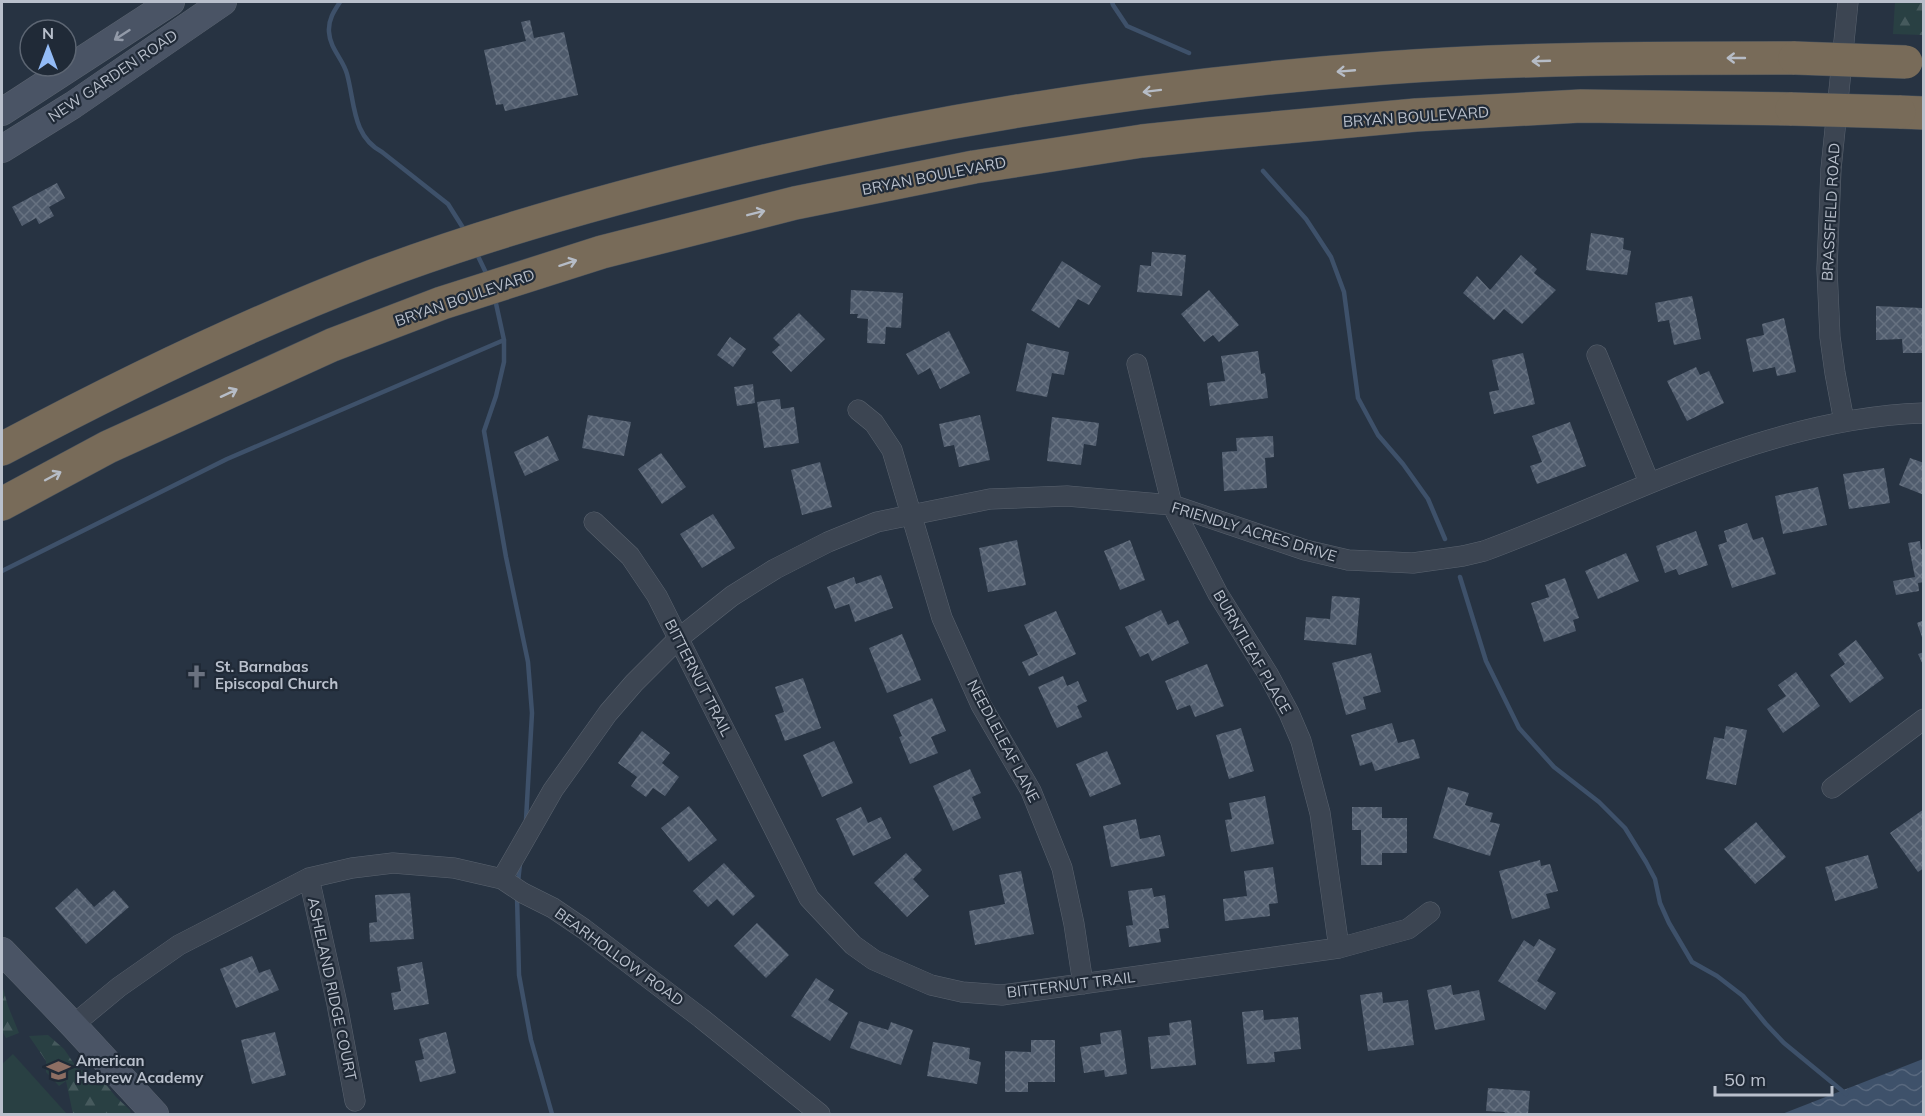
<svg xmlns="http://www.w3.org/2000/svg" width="1925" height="1116" font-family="Mulish,sans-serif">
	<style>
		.forest { fill: url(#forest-firs) }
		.pitch { fill: #294043 }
		.water { fill: url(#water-waves) }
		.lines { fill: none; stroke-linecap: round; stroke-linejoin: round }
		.stream { stroke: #3e516a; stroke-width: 4.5 }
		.building { fill: url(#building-cross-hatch) }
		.street-casing { stroke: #5a636f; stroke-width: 21 }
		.secondary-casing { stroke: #5a636f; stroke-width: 28 }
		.highway-casing { stroke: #46505c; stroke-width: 34 }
		.street { stroke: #3c4552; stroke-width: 20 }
		.secondary { stroke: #4a5465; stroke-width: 27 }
		.highway { stroke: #786b59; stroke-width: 33 }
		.highway-bridge-casing { stroke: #46505c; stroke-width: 34; stroke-linecap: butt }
		.highway-bridge { stroke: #786b59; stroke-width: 33 }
		.oneway { stroke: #929aa8 }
		.oneway2 { stroke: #b6bcc6 }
		.labels { text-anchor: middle; stroke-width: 4.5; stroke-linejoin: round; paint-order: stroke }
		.street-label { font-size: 15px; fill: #b9c0cc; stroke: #202a37 }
		.poi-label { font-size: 15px; font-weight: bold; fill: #b9c0cc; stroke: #202a37; text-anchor: start }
	</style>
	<defs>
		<pattern id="forest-firs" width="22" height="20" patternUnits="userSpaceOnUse" patternTransform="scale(1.5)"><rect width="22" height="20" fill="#294043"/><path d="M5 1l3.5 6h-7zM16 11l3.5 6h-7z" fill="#465a5d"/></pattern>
		<pattern id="water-waves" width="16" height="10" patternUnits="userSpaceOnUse" patternTransform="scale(1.5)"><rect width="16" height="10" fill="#3e516a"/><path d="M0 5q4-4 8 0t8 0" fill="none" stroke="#58687e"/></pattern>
		<pattern id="building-cross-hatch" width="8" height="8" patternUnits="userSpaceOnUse" patternTransform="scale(1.5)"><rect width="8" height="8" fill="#505c6d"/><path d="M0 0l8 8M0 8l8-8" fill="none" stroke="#677281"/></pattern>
	</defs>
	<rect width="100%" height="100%" fill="#273342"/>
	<path class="forest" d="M1895,2H1923V35L1893,34Z
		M2,985L8,1006L19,1033L6,1038L2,1031Z
		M48,1035L64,1049L77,1068L104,1082L116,1097L130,1110L131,1114H73L66,1081L59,1086L46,1072V1061L29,1036Z"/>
	<path class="pitch" d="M13,1054L67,1114H2V1064Z"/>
	<path class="water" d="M1923,1059V1114H1782Z"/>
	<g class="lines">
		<path class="stream" d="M340,2C334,11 328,20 329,32C330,49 343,59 347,74C355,103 352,136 382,152L448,204L465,231
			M1112,2L1113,5L1127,26L1189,53
			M1263,171L1306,219L1331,257L1344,292L1358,398L1378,435L1403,464L1428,499L1445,539
			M476,252L488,277
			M495,299L504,340V362L496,396L484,431L506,557L528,662L532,713L526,820
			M2,571L227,459L504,340
			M1460,577L1486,661L1519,728L1554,767L1599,802L1625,828L1646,862L1655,879L1660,903L1669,923L1692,962L1717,976L1743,996L1766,1024L1784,1043L1846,1094
			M518,882L520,864
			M517,896L519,975L531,1040L552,1114"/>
	</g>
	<path class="building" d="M530,20L534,38L564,32L578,95L505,111L503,104L496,105L484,50L526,41L521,22Z
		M57,183L65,198L49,207L54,216L39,224L36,218L22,226L12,207Z
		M1591,233L1624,238L1623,249L1631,251L1627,275L1586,270Z
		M1152,252L1186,255L1182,296L1137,292L1140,265L1151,266Z
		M1521,255L1537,269L1534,273L1556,290L1522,324L1504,309L1494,320L1463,293L1477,276L1490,290Z
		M1062,261L1101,286L1089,305L1078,299L1059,328L1031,310Z
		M851,290L903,293L901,328L886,327L885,344L867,343L868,319L857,318L858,314H850Z
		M1209,290L1239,325L1219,342L1213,335L1204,342L1181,314Z
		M1692,296L1701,339L1674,345L1669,320L1658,322L1655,303Z
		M1876,306L1922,308L1924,353H1903L1902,339L1876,340Z
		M799,313L825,339L791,372L772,352L780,345L773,338Z
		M1784,318L1796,372L1777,376L1775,367L1753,372L1746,339L1764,335L1762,324Z
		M949,331L970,373L940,389L930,368L918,375L906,354Z
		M730,337L746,349L733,367L717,355Z
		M1027,343L1069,352L1064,375L1052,373L1047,397L1016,391Z
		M1258,351L1261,374L1265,373L1268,398L1210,406L1207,383L1225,381L1221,356Z
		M1523,353L1535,404L1494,414L1489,392L1499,390L1492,360Z
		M1696,367L1700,375L1709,371L1724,403L1687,421L1667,381Z
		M753,384L755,403L737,406L734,387Z
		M780,399L781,409L794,407L799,443L764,448L757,402Z
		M588,415L631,422L624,456L582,448Z
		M980,415L990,460L959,467L954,445L944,447L939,424Z
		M1052,417L1099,423L1096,446L1084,444L1081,465L1047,461Z
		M1570,422L1586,466L1537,484L1530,466L1542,462L1532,436Z
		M548,436L559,460L525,476L514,452Z
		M1273,436L1274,457L1265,458L1267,488L1224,491L1222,452L1237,451L1236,438Z
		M661,453L686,487L662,504L638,469Z
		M1910,458L1924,463V495L1899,485Z
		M820,462L832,507L802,515L791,470Z
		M1884,468L1890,503L1849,509L1843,474Z
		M1818,487L1827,525L1783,534L1775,496Z
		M713,514L735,548L702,568L680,534Z
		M1747,523L1753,540L1763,537L1776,574L1732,588L1718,545L1727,542L1724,531Z
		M1696,531L1708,565L1679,575L1676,569L1665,573L1656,546Z
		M1017,540L1026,585L988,592L979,548Z
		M1130,540L1145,580L1120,590L1104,551Z
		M1920,541L1921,549H1924V582L1918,583L1919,591L1896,595L1893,581L1915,577L1908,543Z
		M1626,553L1639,581L1598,599L1585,571Z
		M881,575L893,608L855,622L849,604L835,609L827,587L854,577L856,584Z
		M1565,578L1579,618L1573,620L1576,631L1544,642L1531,603L1549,597L1545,585Z
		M1332,596L1360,598L1356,645L1304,640L1306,617L1330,619Z
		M1161,610L1168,625L1178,620L1189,643L1152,661L1148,653L1140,657L1125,627Z
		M1056,611L1076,654L1029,676L1022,662L1038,655L1024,625Z
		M1924,620V640H1923L1917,623Z
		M902,634L921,680L887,693L869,648Z
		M1856,640L1884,678L1850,703L1830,675L1845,664L1838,654Z
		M1924,652V667L1918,654Z
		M1371,653L1381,692L1363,697L1366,709L1346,715L1332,663Z
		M1207,664L1224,706L1195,717L1190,705L1177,710L1165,681Z
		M1796,672L1820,706L1783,733L1767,709L1786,696L1778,685Z
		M1063,676L1067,686L1078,681L1087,701L1077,706L1082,717L1057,728L1038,687Z
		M803,678L821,728L785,741L775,715L784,712L775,687Z
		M932,698L946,731L931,737L938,753L910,764L899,737L902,736L893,715Z
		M1392,723L1398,743L1414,739L1420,758L1375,771L1372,762L1360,766L1351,735Z
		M1726,726L1747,730L1736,785L1706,779L1714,737L1724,739Z
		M1241,728L1254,771L1229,779L1216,735Z
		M642,731L670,753L662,763L679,777L665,796L653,788L646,797L631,786L637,777L618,763Z
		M834,741L853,783L822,797L803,755Z
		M1107,751L1121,784L1090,797L1076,764Z
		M970,769L981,793L972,797L981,818L953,831L933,786Z
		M1448,787L1469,793L1465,805L1493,813L1490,822L1500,824L1490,856L1433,838Z
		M1265,796L1274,844L1231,852L1225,820L1232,819L1229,803Z
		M689,806L717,840L689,862L661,828Z
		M861,807L868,823L881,817L891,838L853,856L836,819Z
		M1352,807H1382V818H1407V853H1382V865H1361V830H1352Z
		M1924,809V868L1918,872L1890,833Z
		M1136,819L1140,839L1160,835L1165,856L1111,867L1103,826Z
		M1756,822L1786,857L1755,884L1724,849Z
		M906,853L922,870L913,879L929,896L907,917L874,883Z
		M1868,855L1878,888L1835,901L1825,867Z
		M1540,860L1541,866L1550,864L1558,891L1546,894L1550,908L1512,919L1499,871Z
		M724,863L755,896L733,916L717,899L708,907L693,891Z
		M1273,867L1278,903L1269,904L1270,916L1225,921L1223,899L1247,896L1244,871Z
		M1021,871L1034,934L975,945L969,911L1005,904L999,875Z
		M77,888L94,907L114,890L129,907L86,944L55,908Z
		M1152,888L1154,897L1165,895L1169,928L1159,929L1161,942L1129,947L1126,926L1133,925L1128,891Z
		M410,893L414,939L370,942L369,923L377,922L375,895Z
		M757,923L789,955L766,978L734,946Z
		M1539,939L1556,949L1537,981L1556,993L1545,1010L1498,981L1524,940L1534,947Z
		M252,956L259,973L270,969L279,990L236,1008L220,969Z
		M422,962L429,1004L394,1010L391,993L401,991L397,967Z
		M816,978L834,990L828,1000L848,1013L830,1041L791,1016Z
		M1451,985L1453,995L1479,990L1485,1020L1435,1030L1427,990Z
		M1382,992L1383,1003L1408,1000L1414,1045L1368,1051L1360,995Z
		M1263,1010L1264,1020L1298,1017L1301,1049L1274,1052L1275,1062L1247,1064L1242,1012Z
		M1191,1020L1196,1065L1151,1069L1148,1037L1170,1035L1169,1023Z
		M859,1021L888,1030L891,1022L913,1030L901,1065L850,1048Z
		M1121,1030L1127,1074L1105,1077L1104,1070L1084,1073L1080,1047L1101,1044L1100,1033Z
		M275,1032L286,1075L252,1084L241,1040Z
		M446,1032L456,1073L420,1082L415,1061L424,1059L419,1039Z
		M1031,1040H1055V1082H1028V1092H1005V1051L1031,1052Z
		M933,1042L970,1048L969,1059L981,1062L977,1084L927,1076Z
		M1488,1088L1530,1091L1528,1114H1504L1505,1112L1486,1111Z"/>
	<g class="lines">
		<defs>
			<path id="street" d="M1597,355L1649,482
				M1137,364L1172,505L1218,594L1268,674L1289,713L1301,741L1320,813L1339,948
				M858,410L874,423L892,450L942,618L981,705L1031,791L1062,868L1074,924L1083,984
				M1844,421L1835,373L1830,337L1827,269L1831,169L1848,2
				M594,522L630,556L657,596L809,898L853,945L874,960L931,985L962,992L1002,995L1339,948L1408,929L1430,912
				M1832,788L1924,719
				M309,878L337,1004L355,1101
				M502,879L553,790L608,713L634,683L679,638L732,596L775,569L828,542L877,522L990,499L1067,496L1172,505L1305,550L1348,560L1413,563L1463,556L1484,551C1628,498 1766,418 1924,413
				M73,1025L119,987L179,945L309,878L352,868L393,863L454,868L502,879L523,893L553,908L584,929L701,1018L820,1114"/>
			<path id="secondary" d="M2,112L171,2
				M2,149L73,105L223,2
				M2,951L73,1025L155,1114"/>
			<path id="highway" d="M1899,112L1924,113
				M2,449C122,385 245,325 373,276C492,231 616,197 740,167C952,116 1167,84 1384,68C1521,58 1658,58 1795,58
				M2,504L108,447L332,345L442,303L602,252L795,203L974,167L1142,141L1209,134L1416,115L1581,106L1792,109"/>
		</defs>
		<use href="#street" class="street-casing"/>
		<use href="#secondary" class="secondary-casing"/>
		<use href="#highway" class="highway-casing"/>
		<use href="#street" class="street"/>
		<use href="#secondary" class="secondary"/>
		<use href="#highway" class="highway"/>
		<defs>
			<path id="highway-bridge" d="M1795,58L1906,62
				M1792,109L1899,112"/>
		</defs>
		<use href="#highway-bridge" class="highway-bridge-casing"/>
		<use href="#highway-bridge" class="highway-bridge"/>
	</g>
	<defs><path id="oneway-shaft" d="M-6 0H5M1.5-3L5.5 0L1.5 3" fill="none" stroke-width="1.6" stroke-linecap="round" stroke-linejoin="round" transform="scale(1.5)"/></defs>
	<use class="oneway" href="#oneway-shaft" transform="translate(122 35) rotate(147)"/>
	<g class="oneway2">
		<use href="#oneway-shaft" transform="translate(1736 58) rotate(-180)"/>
		<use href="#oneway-shaft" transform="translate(1541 61) rotate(178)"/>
		<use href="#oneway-shaft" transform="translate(1346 71) rotate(175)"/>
		<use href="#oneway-shaft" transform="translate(1152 91) rotate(173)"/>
		<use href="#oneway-shaft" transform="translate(756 213) rotate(-14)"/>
		<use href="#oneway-shaft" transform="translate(568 263) rotate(-18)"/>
		<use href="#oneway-shaft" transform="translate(229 393) rotate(-25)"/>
		<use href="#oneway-shaft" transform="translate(53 476) rotate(-28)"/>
	</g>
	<defs>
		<symbol id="church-bare" viewBox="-9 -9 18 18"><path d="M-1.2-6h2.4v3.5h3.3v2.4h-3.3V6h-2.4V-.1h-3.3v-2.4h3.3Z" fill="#6b7280" stroke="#202a37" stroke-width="2.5" paint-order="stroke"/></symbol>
		<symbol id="school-bare" viewBox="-9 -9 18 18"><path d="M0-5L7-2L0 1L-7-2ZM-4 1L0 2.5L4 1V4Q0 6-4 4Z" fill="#8d6e63" stroke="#202a37" stroke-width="2.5" paint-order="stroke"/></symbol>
	</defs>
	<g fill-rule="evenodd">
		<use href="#church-bare" x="180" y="660" width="33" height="33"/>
		<use href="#school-bare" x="42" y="1054" width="33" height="33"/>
	</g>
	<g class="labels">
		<g class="street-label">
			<text transform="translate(113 76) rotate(-34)" y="5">NEW GARDEN ROAD</text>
			<text transform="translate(1416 117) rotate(-4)" y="5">BRYAN BOULEVARD</text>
			<text transform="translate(934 176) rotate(-11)" y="5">BRYAN BOULEVARD</text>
			<text transform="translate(1831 212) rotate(-87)" y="5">BRASSFIELD ROAD</text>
			<text transform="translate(465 298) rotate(-19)" y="5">BRYAN BOULEVARD</text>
			<text transform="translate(1254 532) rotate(17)" y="5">FRIENDLY ACRES DRIVE</text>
			<text transform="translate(1252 652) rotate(60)" y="5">BURNTLEAF PLACE</text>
			<text transform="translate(698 678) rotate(63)" y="5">BITTERNUT TRAIL</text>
			<text transform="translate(1003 741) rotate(62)" y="5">NEEDLELEAF LANE</text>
			<text transform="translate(619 957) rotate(36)" y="5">BEARHOLLOW ROAD</text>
			<text transform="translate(1071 985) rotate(-7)" y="5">BITTERNUT TRAIL</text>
			<text transform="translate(332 989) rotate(78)" y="5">ASHELAND RIDGE COURT</text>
		</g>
		<g class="poi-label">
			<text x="215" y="672">St. Barnabas<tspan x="215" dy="17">Episcopal Church</tspan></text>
			<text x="76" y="1066">American<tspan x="76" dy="17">Hebrew Academy</tspan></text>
		</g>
	</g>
	<rect width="1925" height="1116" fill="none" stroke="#b9c0cc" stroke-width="6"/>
	<g transform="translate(48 48)"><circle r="28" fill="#202a37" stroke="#5d6673" stroke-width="1.5"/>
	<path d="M0-4.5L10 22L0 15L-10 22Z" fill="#93bbf6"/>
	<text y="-9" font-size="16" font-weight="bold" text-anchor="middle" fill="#b9c0cc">N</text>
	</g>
	<path d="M1715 1086v9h117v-9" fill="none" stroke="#b9c0cc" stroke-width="3"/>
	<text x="1724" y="1086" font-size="18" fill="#b9c0cc" stroke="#202a37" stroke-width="4.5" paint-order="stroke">50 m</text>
</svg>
